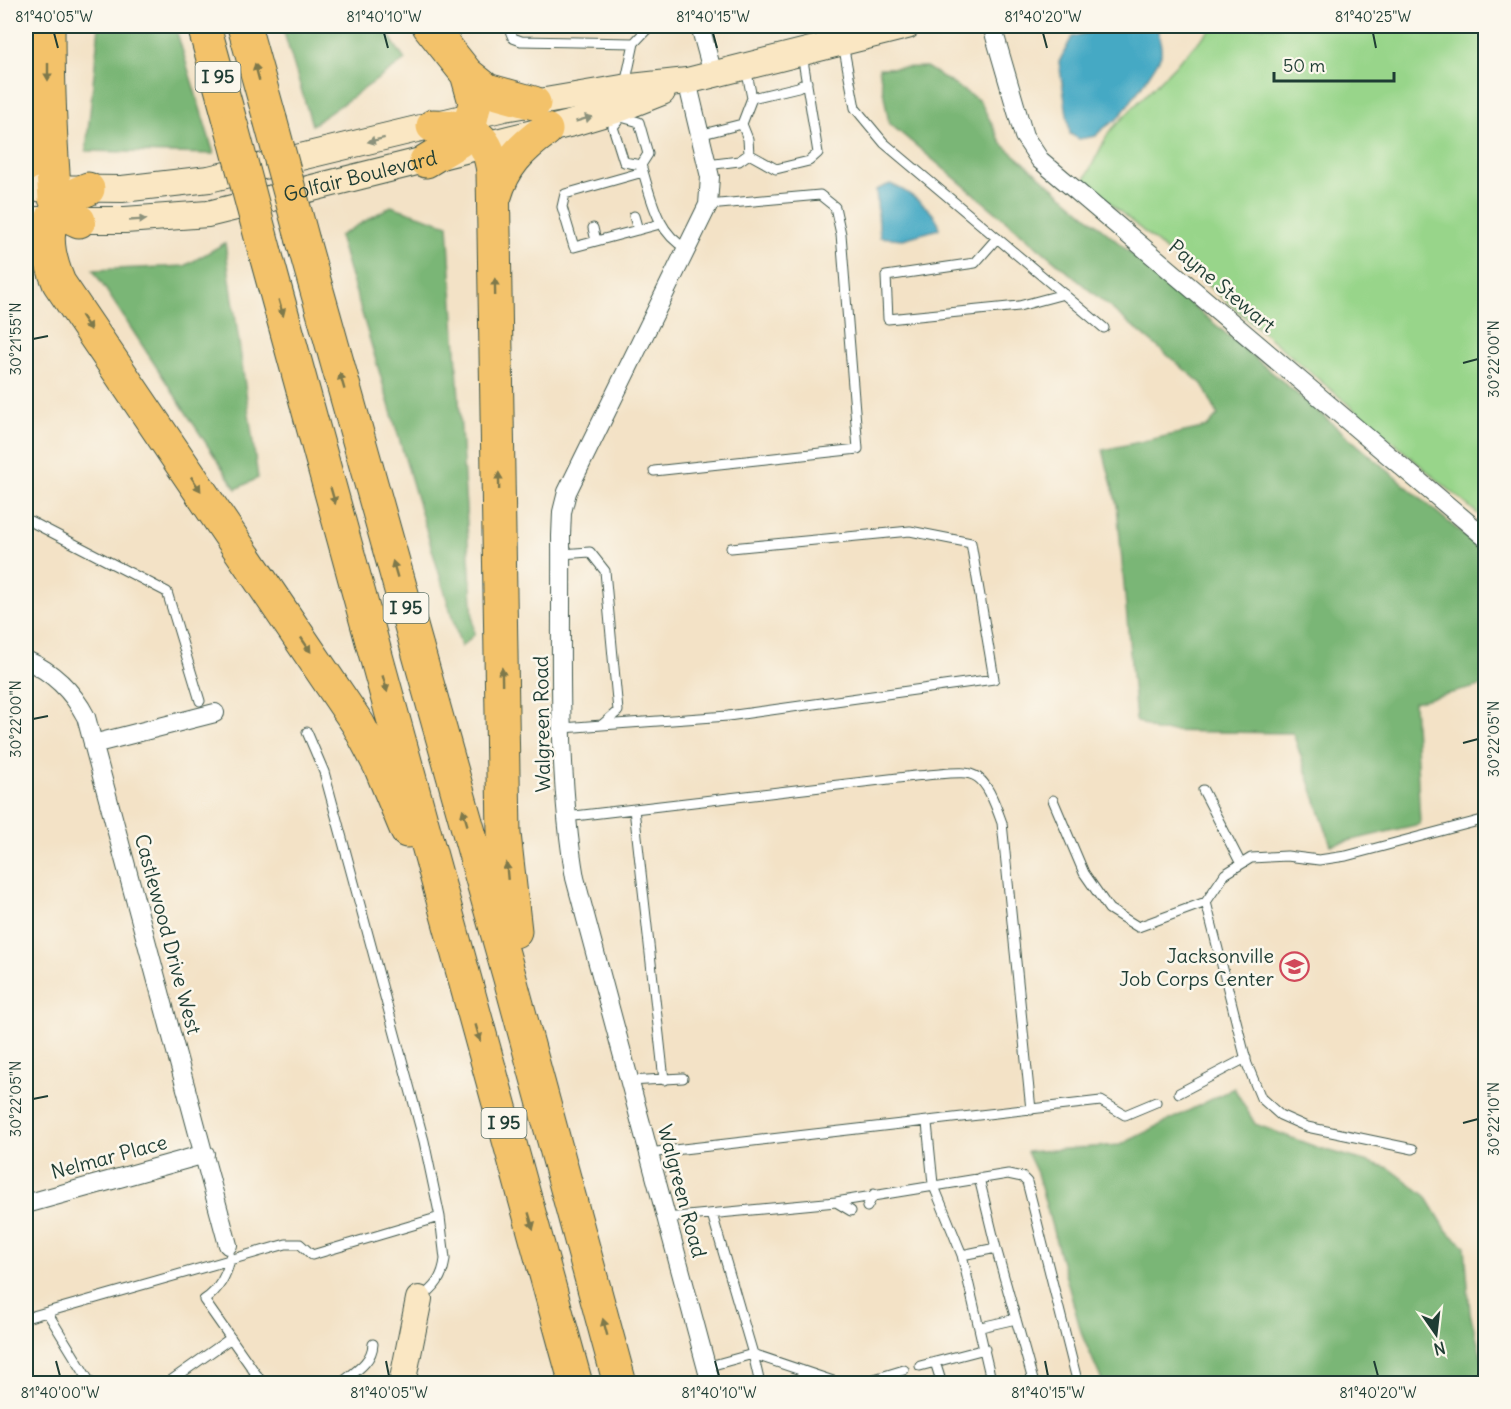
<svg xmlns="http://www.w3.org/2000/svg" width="1511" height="1409" font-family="Delius,sans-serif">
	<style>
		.green { fill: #98d58a; stroke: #5c895f; stroke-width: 1.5 }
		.forest { fill: #7ab676; stroke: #4c7a55; stroke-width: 1.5 }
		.water { fill: #44a9c4; stroke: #32737c; stroke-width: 1.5 }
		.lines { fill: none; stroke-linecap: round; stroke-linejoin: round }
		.lane-casing { stroke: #3f564a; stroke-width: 11 }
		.street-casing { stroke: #3f564a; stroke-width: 20 }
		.secondary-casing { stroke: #3f564a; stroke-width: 28 }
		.highway-casing { stroke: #3f564a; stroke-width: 35 }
		.lane { stroke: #fff; stroke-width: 9 }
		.street { stroke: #fff; stroke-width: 18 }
		.secondary { stroke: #fae7c3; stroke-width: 26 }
		.highway { stroke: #f3c26a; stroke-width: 33 }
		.highway-bridge-casing { stroke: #3f564a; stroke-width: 35; stroke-linecap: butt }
		.highway-bridge { stroke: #f3c26a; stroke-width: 33 }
		.oneway { fill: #7e794c }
		.oneway2 { fill: #8c927c }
		.ticks { fill: none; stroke: #1f3d34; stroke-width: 2 }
		.labels { text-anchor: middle; stroke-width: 5; stroke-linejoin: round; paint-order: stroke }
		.shield { fill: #fbf7ec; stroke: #61756b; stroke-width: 1.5 }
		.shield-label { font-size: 18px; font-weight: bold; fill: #1f3d34 }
		.street-label { font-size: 20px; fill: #1f3d34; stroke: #fbf7ec }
		.poi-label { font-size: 20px; fill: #1f3d34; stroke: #fbf7ec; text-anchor: end }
		.neatline { fill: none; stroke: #1f3d34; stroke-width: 2 }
		.ticks-label { font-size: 15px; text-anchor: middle; fill: #1f3d34 }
	</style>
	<rect width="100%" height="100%" fill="#fbf7ec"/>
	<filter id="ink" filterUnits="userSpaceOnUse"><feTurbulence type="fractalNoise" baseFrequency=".0167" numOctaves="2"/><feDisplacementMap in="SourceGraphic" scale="12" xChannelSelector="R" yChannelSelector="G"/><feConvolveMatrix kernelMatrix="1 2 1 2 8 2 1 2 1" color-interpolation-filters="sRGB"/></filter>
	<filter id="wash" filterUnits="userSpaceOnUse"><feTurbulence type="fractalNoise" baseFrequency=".008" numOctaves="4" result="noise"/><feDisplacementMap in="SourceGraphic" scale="24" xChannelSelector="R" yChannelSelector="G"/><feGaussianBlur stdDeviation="1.35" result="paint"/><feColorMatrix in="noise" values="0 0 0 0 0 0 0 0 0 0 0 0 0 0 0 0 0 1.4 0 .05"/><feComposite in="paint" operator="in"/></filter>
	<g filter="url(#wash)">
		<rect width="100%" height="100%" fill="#f3e2c6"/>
		<path class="green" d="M1214,26H1485V520L1084,181L1109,132Z"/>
		<path class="forest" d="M99,26H175L214,154L86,151Z
			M282,26H382L405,60L312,125Z
			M926,67L980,101L1002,144L1485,553V685L1414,702L1420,824L1331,845L1293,733L1155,731L1136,720L1117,505L1103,450L1207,427L1218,415L1202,384L889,123L879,68Z
			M391,206L448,225L474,635L461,647L339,236Z
			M225,243L258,478L236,489L93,270L185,266Z
			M1234,1088L1255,1124L1316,1147L1389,1168L1426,1196L1447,1231L1465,1246L1470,1313L1482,1359L1485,1383H1103L1082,1335L1037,1173L1027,1152L1120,1145Z"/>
		<path class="water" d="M1111,26H1151L1158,30C1159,37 1162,46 1161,54C1161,60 1123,113 1117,119C1109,126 1102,127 1096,136L1079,139L1070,134L1059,62L1072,37Z
			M890,184C904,189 941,213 939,229L903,239L880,237L876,190Z"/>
	</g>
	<g filter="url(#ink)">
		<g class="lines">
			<defs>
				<path id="lane" d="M508,26L513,38L521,41L634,43
					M843,44L855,108L884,143L1104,328
					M625,85L634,43L650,26
					M752,98L798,87L807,82
					M621,117L639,122L648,154L641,165C651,196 656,233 687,249
					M621,117L613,127L624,162L641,165
					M742,124L748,139L749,154
					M699,135L742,124L752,98L746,68
					M707,165L739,161L749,154L776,169L809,161L818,153L802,54
					M643,172L565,194L562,207L574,247L660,224
					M634,216L638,230
					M593,228L596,241
					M997,238L975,263L886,276L888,319L1019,306L1064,294
					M654,471L858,449L841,234L835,207L820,195L708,205
					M26,519L167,592L200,701
					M561,554L590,552L605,571L618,711L602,725L563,728
					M602,725L728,716L994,679L971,543L910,531L731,548
					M307,732L324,772L424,1141L440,1217L445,1259C443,1277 435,1288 420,1298
					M1203,790L1241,864
					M1053,800L1084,873L1109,909L1138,927L1206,902L1247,1064L1261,1098L1280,1115L1307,1127L1413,1149
					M634,809L664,1080
					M566,817L915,776C975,772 980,761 1002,823L1031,1110
					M1206,902L1225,874L1251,858L1287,856L1319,860L1346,856L1486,819
					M629,1081L683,1078
					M1179,1093L1246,1058
					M927,1123L933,1184L962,1255L992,1384
					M648,1153L1101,1101L1125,1115L1156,1102
					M979,1178L996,1248L1034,1384
					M836,1202L851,1211
					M867,1207L874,1194
					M712,1214L753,1354L842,1384
					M666,1218L836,1202L1008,1174L1022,1177L1027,1182L1078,1384
					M962,1255L996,1248
					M230,1257C228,1274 218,1291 204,1300L263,1384
					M47,1312L286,1244H300L312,1255L440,1217
					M26,1318L47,1312L91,1384
					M981,1327L1016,1319
					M935,1362L942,1384
					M920,1366L985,1349
					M706,1367L753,1354L760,1384
					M801,1370L805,1384
					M166,1384L231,1338
					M244,1384L257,1375
					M340,1384C354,1372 372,1363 373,1344
					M858,1384L904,1370"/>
				<path id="street" d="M700,26L713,74
					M992,26L1024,136L1040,160L1486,538
					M687,81L710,177L708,205L567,492L562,512L561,536C562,647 556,769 575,878L711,1384
					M26,660C53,672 72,690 86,717L228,1245
					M93,744L215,713
					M26,1204L205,1154"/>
				<g id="secondary">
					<path d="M26,188L122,189L209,179L504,108L622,88L687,81L907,26"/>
					<path id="s1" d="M26,220H125L208,214L569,124L619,109L662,92"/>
					<path d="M402,1384L419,1299"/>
				</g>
				<path id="highway" d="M48,26C48,84 50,141 55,198C60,211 67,216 79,221
					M204,26L232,128
					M244,26L270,119
					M467,74L487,90L534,103
					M433,126C468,127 488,131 493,172L504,834L515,931
					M426,161L459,141L469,129L475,102L467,74L429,26
					M26,165L43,137L48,120
					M88,189C41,207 42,242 59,283L358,724L380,766L407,831
					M495,196C504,165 521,148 546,130
					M303,241L509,975L620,1384
					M265,252L576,1384"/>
			</defs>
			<use href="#lane" class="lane-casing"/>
			<use href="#street" class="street-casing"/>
			<use href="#secondary" class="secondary-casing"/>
			<use href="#highway" class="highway-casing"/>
			<use href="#lane" class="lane"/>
			<use href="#street" class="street"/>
			<use href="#secondary" class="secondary"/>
			<use href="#highway" class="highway"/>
			<defs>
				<path id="highway-bridge" d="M270,119L303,241
					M232,128L265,252"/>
			</defs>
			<use href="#highway-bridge" class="highway-bridge-casing"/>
			<use href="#highway-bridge" class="highway-bridge"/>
		</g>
		<defs><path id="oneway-solid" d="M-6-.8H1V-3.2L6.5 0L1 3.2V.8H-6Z" transform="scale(1.5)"/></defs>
		<g class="oneway">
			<use href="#oneway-solid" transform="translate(48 72) rotate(90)"/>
			<use href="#oneway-solid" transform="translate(257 72) rotate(-105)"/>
			<use href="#oneway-solid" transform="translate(495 287) rotate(-91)"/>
			<use href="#oneway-solid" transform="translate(281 308) rotate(74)"/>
			<use href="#oneway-solid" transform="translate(86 323) rotate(56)"/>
			<use href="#oneway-solid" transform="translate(342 381) rotate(-106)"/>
			<use href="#oneway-solid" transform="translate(499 481) rotate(-91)"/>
			<use href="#oneway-solid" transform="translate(196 484) rotate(56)"/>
			<use href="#oneway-solid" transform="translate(333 496) rotate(74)"/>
			<use href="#oneway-solid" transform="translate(395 569) rotate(-106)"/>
			<use href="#oneway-solid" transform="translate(306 645) rotate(56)"/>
			<use href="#oneway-solid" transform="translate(502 676) rotate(-91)"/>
			<use href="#oneway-solid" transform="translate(385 684) rotate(74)"/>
			<use href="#oneway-solid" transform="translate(465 817) rotate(-106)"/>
			<use href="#oneway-solid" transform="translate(507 871) rotate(-95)"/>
			<use href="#oneway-solid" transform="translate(478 1033) rotate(74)"/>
			<use href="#oneway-solid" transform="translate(531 1221) rotate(74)"/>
			<use href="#oneway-solid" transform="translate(605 1327) rotate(-105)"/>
		</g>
		<g class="oneway2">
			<use href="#oneway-solid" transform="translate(584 119) rotate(-17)"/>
			<use href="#oneway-solid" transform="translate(376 140) rotate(166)"/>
			<use href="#oneway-solid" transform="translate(138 220) rotate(-3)"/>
		</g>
	</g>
	<path class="ticks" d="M54,33L58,48M384,33L388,48M713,33L717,48M1043,33L1047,48M1373,33L1376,48M33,339L48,336M1463,363L1478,359M33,719L48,716M1463,743L1478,739M33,1099L48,1096M1463,1123L1478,1119M56,1361L60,1376M386,1361L389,1376M715,1361L719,1376M1045,1361L1048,1376M1374,1361L1378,1376"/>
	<defs>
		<symbol id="university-ring" viewBox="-11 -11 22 22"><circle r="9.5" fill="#fbf7ec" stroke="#d1495b" stroke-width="1.5"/><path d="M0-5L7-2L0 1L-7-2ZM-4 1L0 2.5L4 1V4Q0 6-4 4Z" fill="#d1495b"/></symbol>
	</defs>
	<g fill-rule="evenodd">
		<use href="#university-ring" x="1278" y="950" width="33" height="33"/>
	</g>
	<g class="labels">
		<g class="shield">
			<rect x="195.5" y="62" width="45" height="30" rx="4.5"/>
			<rect x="383.5" y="593" width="45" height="30" rx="4.5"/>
			<rect x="481.5" y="1108" width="45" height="30" rx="4.5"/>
		</g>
		<g class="shield-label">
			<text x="218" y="83">I 95</text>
			<text x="406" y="614">I 95</text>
			<text x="504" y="1129">I 95</text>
		</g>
		<g class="street-label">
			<text dy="7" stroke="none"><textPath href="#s1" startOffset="339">Golfair Boulevard</textPath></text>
			<text transform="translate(1222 286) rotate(40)" y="7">Payne Stewart</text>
			<text transform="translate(542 724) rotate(-91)" y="7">Walgreen Road</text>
			<text transform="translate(168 934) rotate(75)" y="7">Castlewood Drive West</text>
			<text transform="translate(109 1157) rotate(-15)" y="7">Nelmar Place</text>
			<text transform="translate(682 1191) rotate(75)" y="7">Walgreen Road</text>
		</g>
		<g class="poi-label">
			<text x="1274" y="963">Jacksonville<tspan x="1274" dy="23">Job Corps Center</tspan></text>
		</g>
	</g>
	<rect width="1511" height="1409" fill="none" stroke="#fbf7ec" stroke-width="66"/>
	<g transform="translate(1436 1334) rotate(166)" stroke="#fbf7ec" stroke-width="4.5" paint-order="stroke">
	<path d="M0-4.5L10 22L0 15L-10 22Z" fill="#1f3d34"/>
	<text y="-9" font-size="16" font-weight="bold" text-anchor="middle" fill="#1f3d34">N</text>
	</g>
	<path d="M1274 72v9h120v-9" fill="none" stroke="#1f3d34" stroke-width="3"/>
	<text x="1283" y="72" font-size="18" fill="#1f3d34" stroke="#fbf7ec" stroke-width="4.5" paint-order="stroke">50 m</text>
	<rect x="33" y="33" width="1445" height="1343" class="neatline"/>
	<g class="ticks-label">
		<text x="54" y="22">81°40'05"W</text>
		<text x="384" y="22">81°40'10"W</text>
		<text x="713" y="22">81°40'15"W</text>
		<text x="1043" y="22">81°40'20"W</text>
		<text x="1373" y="22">81°40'25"W</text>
		<text transform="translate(16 339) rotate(-90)" y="5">30°21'55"N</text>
		<text transform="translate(1494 359) rotate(-90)" y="5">30°22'00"N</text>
		<text transform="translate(16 719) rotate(-90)" y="5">30°22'00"N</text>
		<text transform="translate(1494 739) rotate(-90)" y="5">30°22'05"N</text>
		<text transform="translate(16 1099) rotate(-90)" y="5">30°22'05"N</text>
		<text transform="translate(1494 1119) rotate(-90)" y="5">30°22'10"N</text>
		<text x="60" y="1398">81°40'00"W</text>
		<text x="389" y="1398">81°40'05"W</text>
		<text x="719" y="1398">81°40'10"W</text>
		<text x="1048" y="1398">81°40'15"W</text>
		<text x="1378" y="1398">81°40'20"W</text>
	</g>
</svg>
